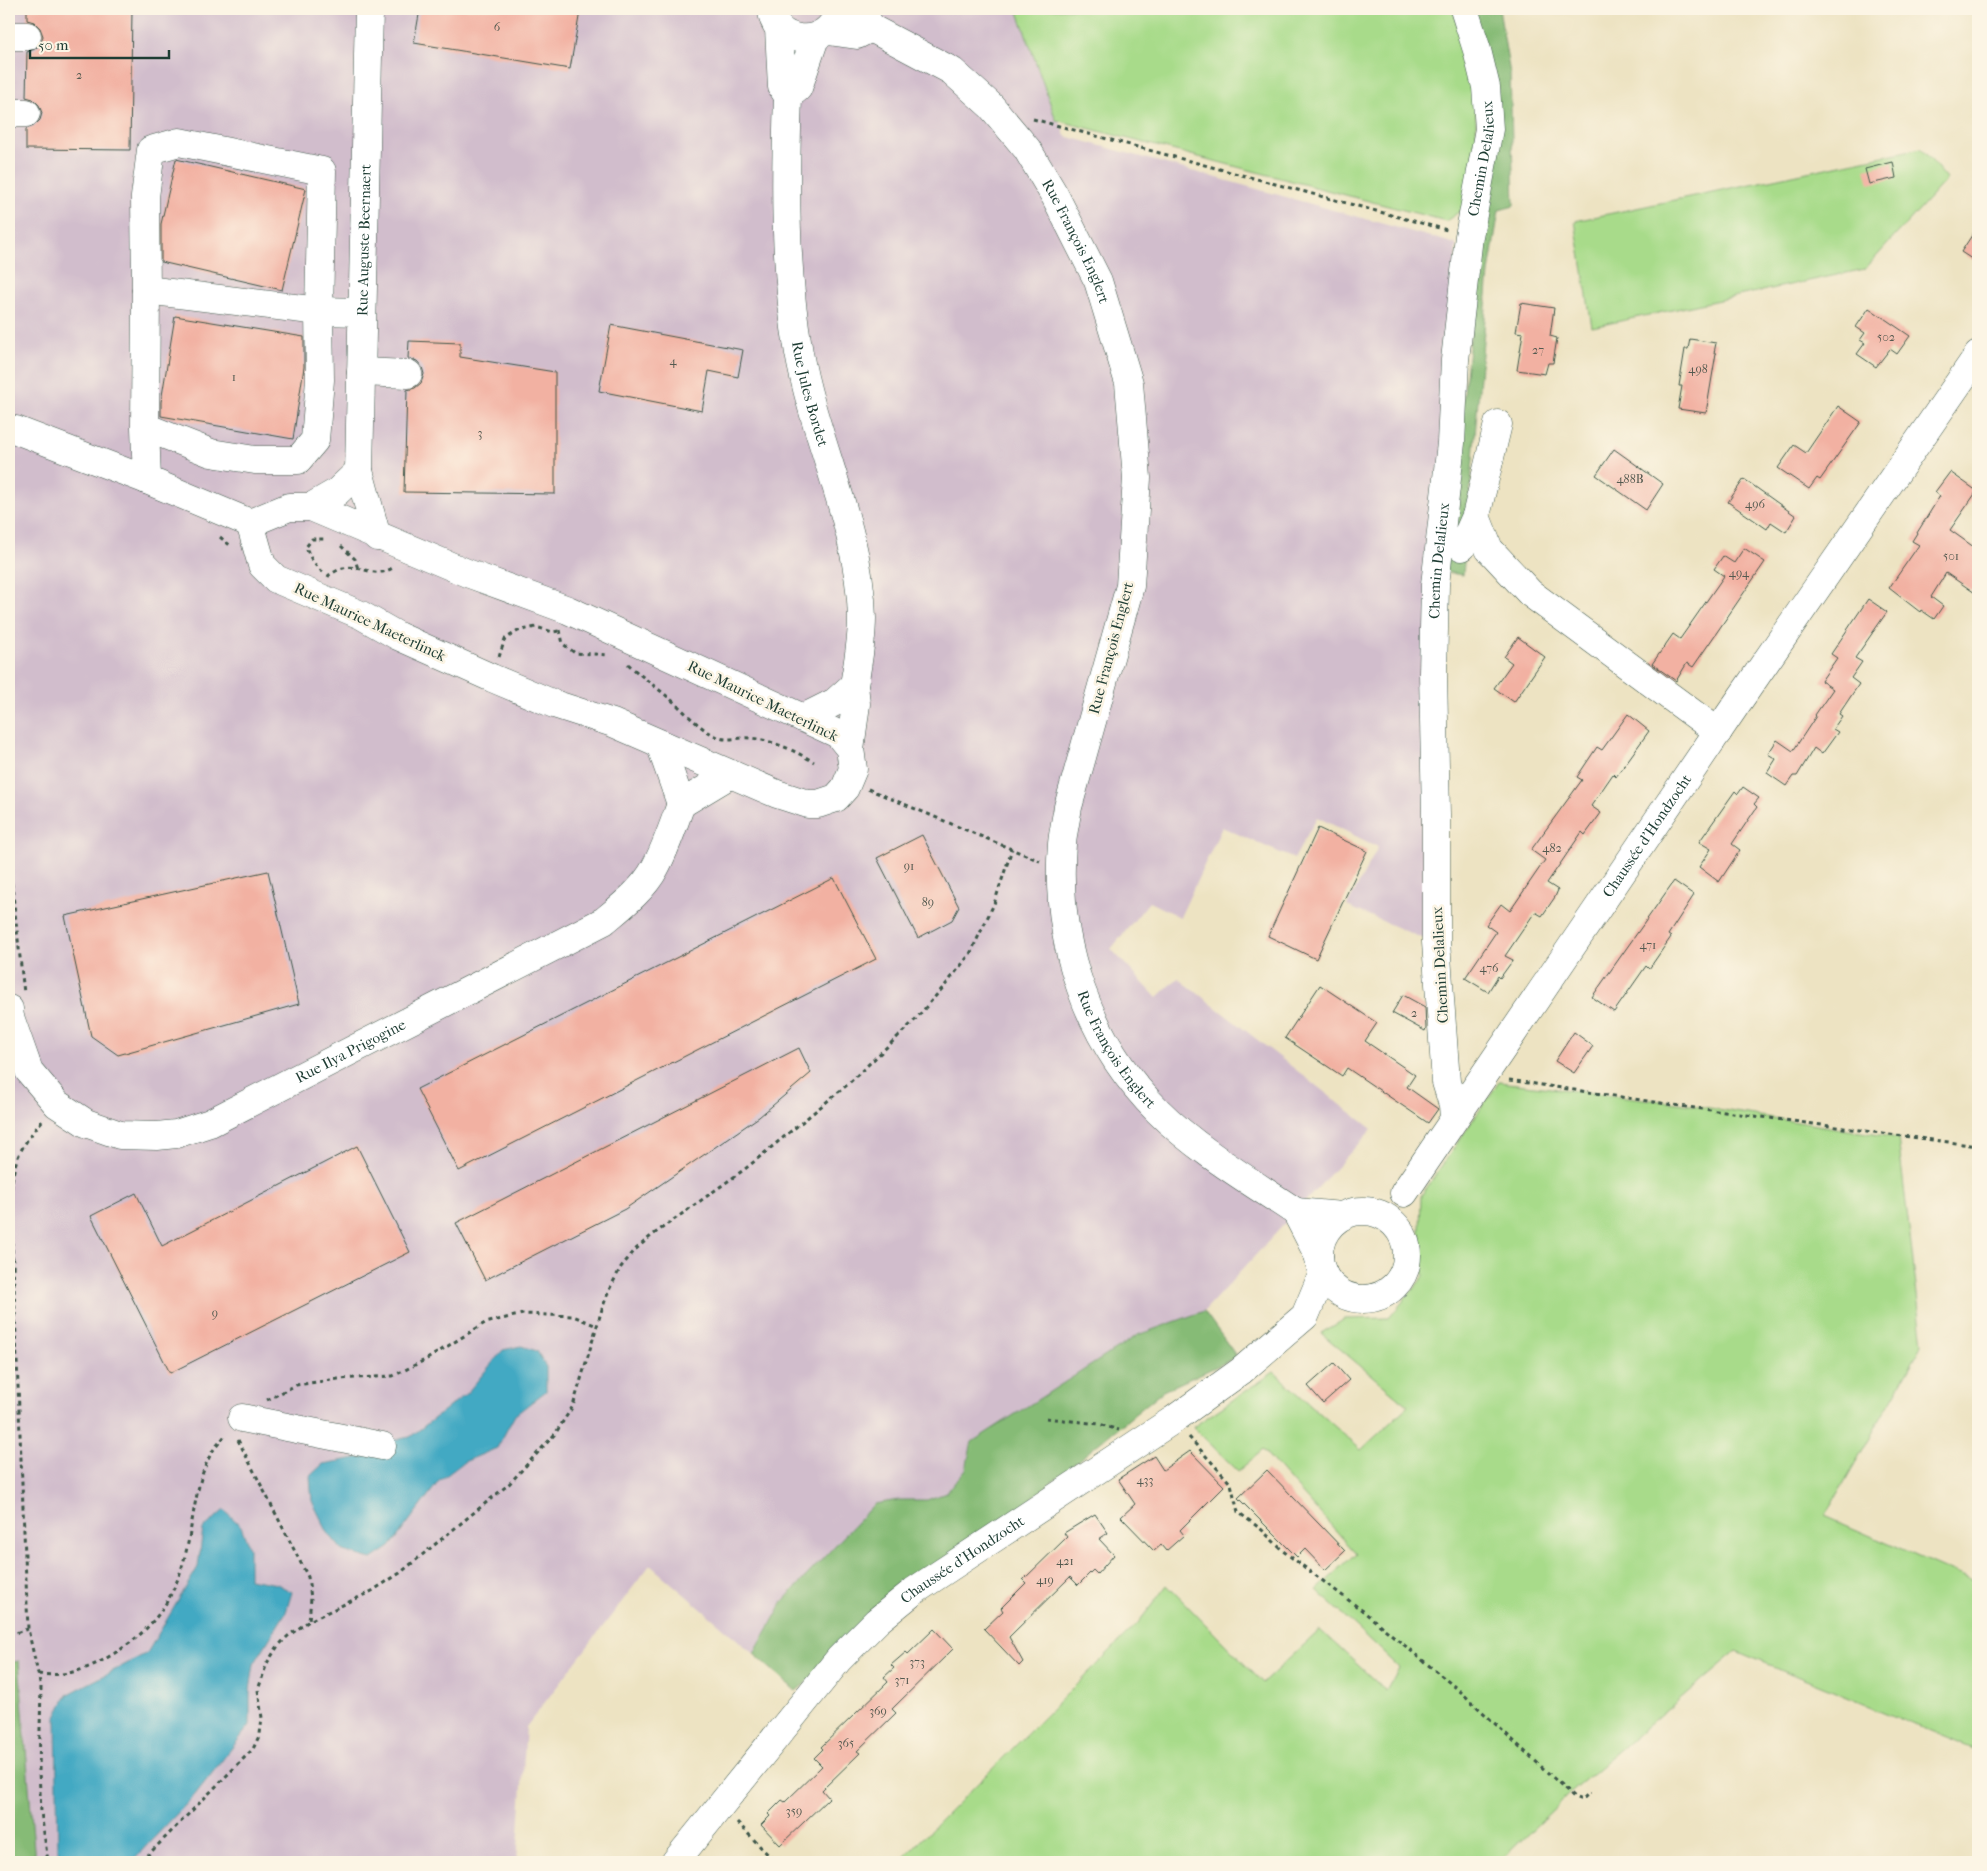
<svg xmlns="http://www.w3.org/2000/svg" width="1987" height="1871" font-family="'IM FELL French Canon',serif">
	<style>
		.industrial { fill: #d1bdcc }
		.green { fill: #a8db8a; stroke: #648c5f }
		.forest { fill: #86bb76; stroke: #527c55 }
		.water { fill: #43a9c3; stroke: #31737c }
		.building { fill: #f2b1a2 }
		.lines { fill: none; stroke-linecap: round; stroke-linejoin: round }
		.minor-casing { stroke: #3e5649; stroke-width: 29 }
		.major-casing { stroke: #3e5649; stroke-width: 29 }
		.path { stroke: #3e5649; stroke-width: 3; stroke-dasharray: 4 4; stroke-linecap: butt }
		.minor { stroke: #fff; stroke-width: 28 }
		.major { stroke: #fff; stroke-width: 28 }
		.labels { text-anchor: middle; stroke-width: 5; stroke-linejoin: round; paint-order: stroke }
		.number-label { font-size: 12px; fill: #545a50 }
		.street-label { font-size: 15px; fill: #1f3d34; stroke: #fcf5e5 }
	</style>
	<rect width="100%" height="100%" fill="#fcf5e5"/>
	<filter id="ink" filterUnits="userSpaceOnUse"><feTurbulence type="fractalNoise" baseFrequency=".02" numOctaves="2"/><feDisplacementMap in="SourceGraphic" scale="10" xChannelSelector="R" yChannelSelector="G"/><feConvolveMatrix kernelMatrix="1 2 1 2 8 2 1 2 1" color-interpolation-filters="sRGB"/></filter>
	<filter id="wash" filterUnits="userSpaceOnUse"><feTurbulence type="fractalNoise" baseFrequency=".0096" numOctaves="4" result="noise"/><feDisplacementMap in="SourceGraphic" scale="20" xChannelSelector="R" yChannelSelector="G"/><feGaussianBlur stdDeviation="1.12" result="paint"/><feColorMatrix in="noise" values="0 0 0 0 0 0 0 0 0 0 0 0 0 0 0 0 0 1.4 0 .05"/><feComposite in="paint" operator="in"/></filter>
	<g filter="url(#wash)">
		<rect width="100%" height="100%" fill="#ede3c2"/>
		<path class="industrial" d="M9,9H1019L1065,136L1456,244L1431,942L1347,906L1378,847L1317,817L1294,859L1222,827L1180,917L1149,902L1111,949L1157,998L1178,978L1372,1129L1204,1311L1138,1335L972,1442L966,1469L946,1493L927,1500H899L784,1600L754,1654L650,1565L526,1727L517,1862H35L19,1662L9,1663Z"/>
		<path class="green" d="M1017,9H1453L1475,90L1477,154L1466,207L1446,221L1056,120Z
			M1921,148L1947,179L1865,269L1592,327L1575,221Z
			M1499,1082L1678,1103L1898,1138L1923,1344L1825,1516L1978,1583V1751L1736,1651L1572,1791L1499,1862H899L1138,1623L1167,1585L1263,1683L1320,1630L1386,1691L1399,1668L1317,1590L1356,1553L1263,1450L1238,1471L1193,1427L1274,1372L1361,1450L1408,1406L1321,1333L1345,1319L1389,1318L1424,1276L1420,1230L1421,1196Z"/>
		<path class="forest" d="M1466,9H1499L1510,74L1514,206L1499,210L1489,272L1463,575L1444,572L1492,143Z
			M1204,1311L1237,1357L1163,1391L796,1691L754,1654L784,1600L874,1504L899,1500H927L946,1493L966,1469L972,1442L1138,1335Z
			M19,1661L35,1862H9V1663Z"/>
		<path class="water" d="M521,1346L537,1351L546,1367V1391L515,1415L497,1448L464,1462L439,1481L390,1547L372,1559L343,1551L328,1533L312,1501L310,1476L323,1464L378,1454L389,1441L410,1437L467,1393L503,1350Z
			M224,1510L241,1526L249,1548V1579L277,1584L292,1592L286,1612L254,1664L250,1690V1725L194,1796L131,1862H61L58,1851L56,1717L67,1695L147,1653L198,1567L203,1529Z"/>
		<g id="blocks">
			<path class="building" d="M27,9H132L130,150L26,149V129L34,126L40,120L42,113L39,105L33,99L26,97L27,52L35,49L41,43L43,36L40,28L34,22L27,20Z
				M420,9H569L580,11L570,69L414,43Z
				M176,159L306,189L282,290L161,262V224Z
				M1893,162L1896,178L1869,184L1865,169Z
				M1978,226V263L1961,252Z
				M1521,303L1554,308L1550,336L1557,338L1553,363H1548L1545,374L1517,370L1523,333L1516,332Z
				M1869,308L1910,336L1897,354L1890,349L1876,367L1857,354L1865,343L1860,340L1865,333L1856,327Z
				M175,316L304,337V367L293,439L161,416V402Z
				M611,325L743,350L738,377L709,371L702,411L599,391Z
				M1690,339L1716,343L1714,353H1716L1706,413L1678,409L1682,386H1679L1685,349H1688Z
				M409,341L460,343V357L555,372V494L404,492L407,390L415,388L421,383L424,374L422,367L417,361L408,358Z
				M1838,406L1861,422L1820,480L1817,478L1809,489L1778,468L1794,445L1806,453Z
				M1614,449L1663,484L1646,510L1596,475Z
				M1950,472L1977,491L1950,530L1978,550V595L1946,573L1931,597L1943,606L1934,619L1921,610L1920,612L1889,588L1919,545L1912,541L1940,496L1935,492Z
				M1744,479L1796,516L1786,532L1771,522L1767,529L1728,502Z
				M1744,548L1765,562L1693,667L1687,663L1676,681L1652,664L1673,634L1680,639L1724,576L1714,569L1723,556L1734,563Z
				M1868,599L1887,612L1855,658L1862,662L1851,678L1859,684L1839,714L1842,716L1833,729L1838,732L1822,754L1814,748L1797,776H1793L1786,786L1767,773L1776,759L1768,754L1777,740L1793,751L1816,716L1815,715L1833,689L1821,681L1837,658L1831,654Z
				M1518,637L1545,657L1514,702L1494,688L1512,663L1504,657Z
				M1628,714L1649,731L1616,777L1613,774L1591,806L1601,813L1585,835L1582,832L1547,883L1558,890L1555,897L1542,916L1535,912L1505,956L1513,960L1500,978L1498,976L1488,992L1465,978L1496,932L1486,925L1501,904L1510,911L1545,860L1531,850L1582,780L1577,777L1597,747L1602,750Z
				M1743,787L1759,798L1754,804L1757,807L1732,844L1740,850L1719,882L1699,867L1711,849L1699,842L1735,791L1738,794Z
				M1318,828L1367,851L1316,959L1268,936Z
				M922,835L959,907L952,920L918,938L877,858Z
				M268,871L299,1004L118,1055L91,1036L65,916Z
				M834,878L876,959L459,1171L417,1089Z
				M1674,881L1694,895L1668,935L1671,937L1649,969L1646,966L1614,1012L1592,997Z
				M1320,985L1377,1023L1365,1041L1415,1075L1407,1087L1438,1109L1428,1123L1347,1068L1342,1076L1285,1038Z
				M1403,995L1425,1007L1426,1028L1425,1031L1392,1013Z
				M1574,1032L1593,1046L1574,1073L1555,1061Z
				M799,1048L811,1073L759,1117L625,1209L485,1280L456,1223Z
				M357,1146L410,1252L170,1373L91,1216L136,1193L162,1246Z
				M1334,1363L1349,1380L1323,1403L1308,1386Z
				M1190,1451L1224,1486L1180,1530L1184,1535L1166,1551L1161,1545L1154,1551L1121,1517L1135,1504L1118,1479L1154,1456L1163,1470Z
				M1267,1470L1345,1551L1325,1570L1305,1549L1297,1557L1238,1498Z
				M1095,1514L1108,1533L1099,1539L1114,1555L1097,1574L1093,1570L1078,1585L1070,1577L1009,1637L1023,1662L1019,1666L984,1629L1003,1611L1001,1608L1026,1583L1023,1580L1067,1537L1064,1533Z
				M934,1629L953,1649L892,1709L896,1713L857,1751L860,1753L822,1790L829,1798L780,1845L761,1825L770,1816L768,1814L782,1800L785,1802L822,1766L814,1758L823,1749L821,1747L888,1682L884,1677L894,1668L891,1665L906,1652L908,1654Z"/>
		</g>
	</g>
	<g filter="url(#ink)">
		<use href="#blocks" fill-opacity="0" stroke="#3e5649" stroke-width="1"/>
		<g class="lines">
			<defs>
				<g id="minor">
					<path d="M772,9C772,40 816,49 833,23C836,18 839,15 838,9"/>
					<path d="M779,28L782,87L788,96L798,88L815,38"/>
					<path id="s1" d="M871,28L952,71L991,106L1027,149L1055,196L1098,281L1129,383L1137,478L1130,586L1068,807C1066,819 1063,832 1062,844C1054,942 1088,1041 1158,1111C1197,1150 1250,1181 1296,1212"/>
					<path d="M828,31L857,35L871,28L864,14L856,9"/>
					<path d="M9,36H27"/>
					<path id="s2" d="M788,96C785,181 784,269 799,353C815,442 860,526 862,618C862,640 858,663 854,685"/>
					<path d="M9,113H26"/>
					<path d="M146,290L319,311L362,312"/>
					<path d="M361,372L408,374"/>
					<path d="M145,427L211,453L255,460H298L315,440L320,380L319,311L322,171L179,142L151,150L145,197L146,290L145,427L147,480"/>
					<path d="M9,429L16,430L147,480L250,523"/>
					<path id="s3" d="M359,471L369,9"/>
					<path d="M289,507H311L467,573L568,610L838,734L850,749L853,769L845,788L836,798L818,804H808L777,794L613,723L554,704L492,678L398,636L361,615L276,579L262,565L250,523Z"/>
					<path d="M311,507L337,492L359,471L377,537"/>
					<path d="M1476,516L1489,549L1530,593L1718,732"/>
					<path d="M1462,547L1476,516L1498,424"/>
					<path d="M803,718L835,702L854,685L856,704L850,749"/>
					<path d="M660,744L681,804L731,774"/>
					<path id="s4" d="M9,1009L10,1017L29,1071L57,1104L86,1123L120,1135L157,1136L176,1134L210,1123L604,921C622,906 644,889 655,868C666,848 673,826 681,804"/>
					<path id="s5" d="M1454,1118L1453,1105L1446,1082L1436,942V815L1433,673L1435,585L1451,443L1455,360L1469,236L1489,129L1486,87L1477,50L1464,9"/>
					<path d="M1319,1257L1296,1212L1342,1216"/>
					<path d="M242,1418L382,1446"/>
				</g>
				<g id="major">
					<path id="s6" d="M1404,1193L1736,705L1978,355"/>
					<circle cx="1363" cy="1255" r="44"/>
					<path id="s7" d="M675,1862L839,1659L877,1621L914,1591L1173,1420L1241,1371L1305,1316L1323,1273"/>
				</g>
			</defs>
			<use href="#minor" class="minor-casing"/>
			<use href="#major" class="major-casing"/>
			<path class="path" d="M1033,119L1447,230
				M220,537L232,547
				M341,546L355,559L358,569
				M323,572C315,567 309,556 306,547L312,539H327
				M328,577L329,575C333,573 339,569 343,568C362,564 375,580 394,567
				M560,630L563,644L575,653L609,655
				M499,657L505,639L518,631L536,627L553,632L559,631
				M628,664C643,678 659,689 675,703C689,716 701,730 720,738C728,741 740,737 750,738C773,740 795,751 814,762
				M868,789L1040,861
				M9,859L24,993
				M1509,1080L1680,1106L1978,1146
				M42,1121C33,1132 24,1143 18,1157C8,1182 12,1213 12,1239L28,1629L41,1687L39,1771L41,1812L48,1862
				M267,1400L296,1385L338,1379L393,1376L427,1359L485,1323L523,1314L573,1316L597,1326
				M1046,1418L1099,1424L1119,1430
				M1189,1437L1231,1484L1238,1512L1262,1530L1283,1551L1363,1611L1461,1692L1574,1797L1582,1800L1590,1792
				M238,1440L308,1577L311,1598L309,1621
				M9,1635L28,1629
				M38,1674C65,1677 87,1670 110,1656C153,1631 175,1599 186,1552C194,1519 195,1482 212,1452C216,1446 222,1440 226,1434
				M737,1822L775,1862
				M141,1862L253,1749L260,1734L262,1718L258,1690L267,1663L278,1646L288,1636L309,1621L372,1591L400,1573L509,1484L555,1434L573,1406L602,1309L610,1288L621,1267L636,1249L651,1236L745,1169L847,1085L913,1022L947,983L970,954L994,904L1012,849"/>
			<use href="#minor" class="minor"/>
			<use href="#major" class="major"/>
		</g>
	</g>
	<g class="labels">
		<g class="number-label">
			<text x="497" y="31">6</text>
			<text x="79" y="79">2</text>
			<text x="1886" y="341">502</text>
			<text x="1538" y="354">27</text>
			<text x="673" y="365">4</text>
			<text x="1698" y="373">498</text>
			<text x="234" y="381">1</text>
			<text x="480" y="437">3</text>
			<text x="1630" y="483">488B</text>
			<text x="1755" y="508">496</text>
			<text x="1951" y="560">501</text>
			<text x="1739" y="577">494</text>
			<text x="1552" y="852">482</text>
			<text x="909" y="870">91</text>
			<text x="928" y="906">89</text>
			<text x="1648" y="949">471</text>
			<text x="1489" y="972">476</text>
			<text x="1414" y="1017">2</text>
			<text x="215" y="1317">9</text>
			<text x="1145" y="1484">433</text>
			<text x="1065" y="1565">421</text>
			<text x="1045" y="1584">419</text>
			<text x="917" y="1666">373</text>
			<text x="902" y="1684">371</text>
			<text x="878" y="1715">369</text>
			<text x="846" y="1747">365</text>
			<text x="794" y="1815">359</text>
		</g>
		<g class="street-label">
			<text dy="5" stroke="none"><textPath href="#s5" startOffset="964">Chemin Delalieux</textPath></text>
			<text dy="5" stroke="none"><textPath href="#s3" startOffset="231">Rue Auguste Beernaert</textPath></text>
			<text dy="5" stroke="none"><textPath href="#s1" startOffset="305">Rue François Englert</textPath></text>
			<text dy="5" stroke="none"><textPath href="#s2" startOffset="300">Rue Jules Bordet</textPath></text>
			<text dy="5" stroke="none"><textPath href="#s5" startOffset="559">Chemin Delalieux</textPath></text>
			<text transform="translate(370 622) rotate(25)" y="5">Rue Maurice Maeterlinck</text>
			<text transform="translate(1111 648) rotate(-75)" y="5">Rue François Englert</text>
			<text transform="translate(763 701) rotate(26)" y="5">Rue Maurice Maeterlinck</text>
			<text dy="5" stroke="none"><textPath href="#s6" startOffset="432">Chaussée d'Hondzocht</textPath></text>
			<text transform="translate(1440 965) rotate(-93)" y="5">Chemin Delalieux</text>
			<text dy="5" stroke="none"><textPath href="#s1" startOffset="1145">Rue François Englert</textPath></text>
			<text dy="5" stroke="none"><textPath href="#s4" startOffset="429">Rue Ilya Prigogine</textPath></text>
			<text dy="5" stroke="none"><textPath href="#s7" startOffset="420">Chaussée d'Hondzocht</textPath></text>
		</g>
	</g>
	<rect width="1987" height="1871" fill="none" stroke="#fcf5e5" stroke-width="30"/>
	<path d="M30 50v8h139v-8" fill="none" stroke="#1f3d34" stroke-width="2.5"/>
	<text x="38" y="50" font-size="15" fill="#1f3d34" stroke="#fcf5e5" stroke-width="4" paint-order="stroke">50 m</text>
</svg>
